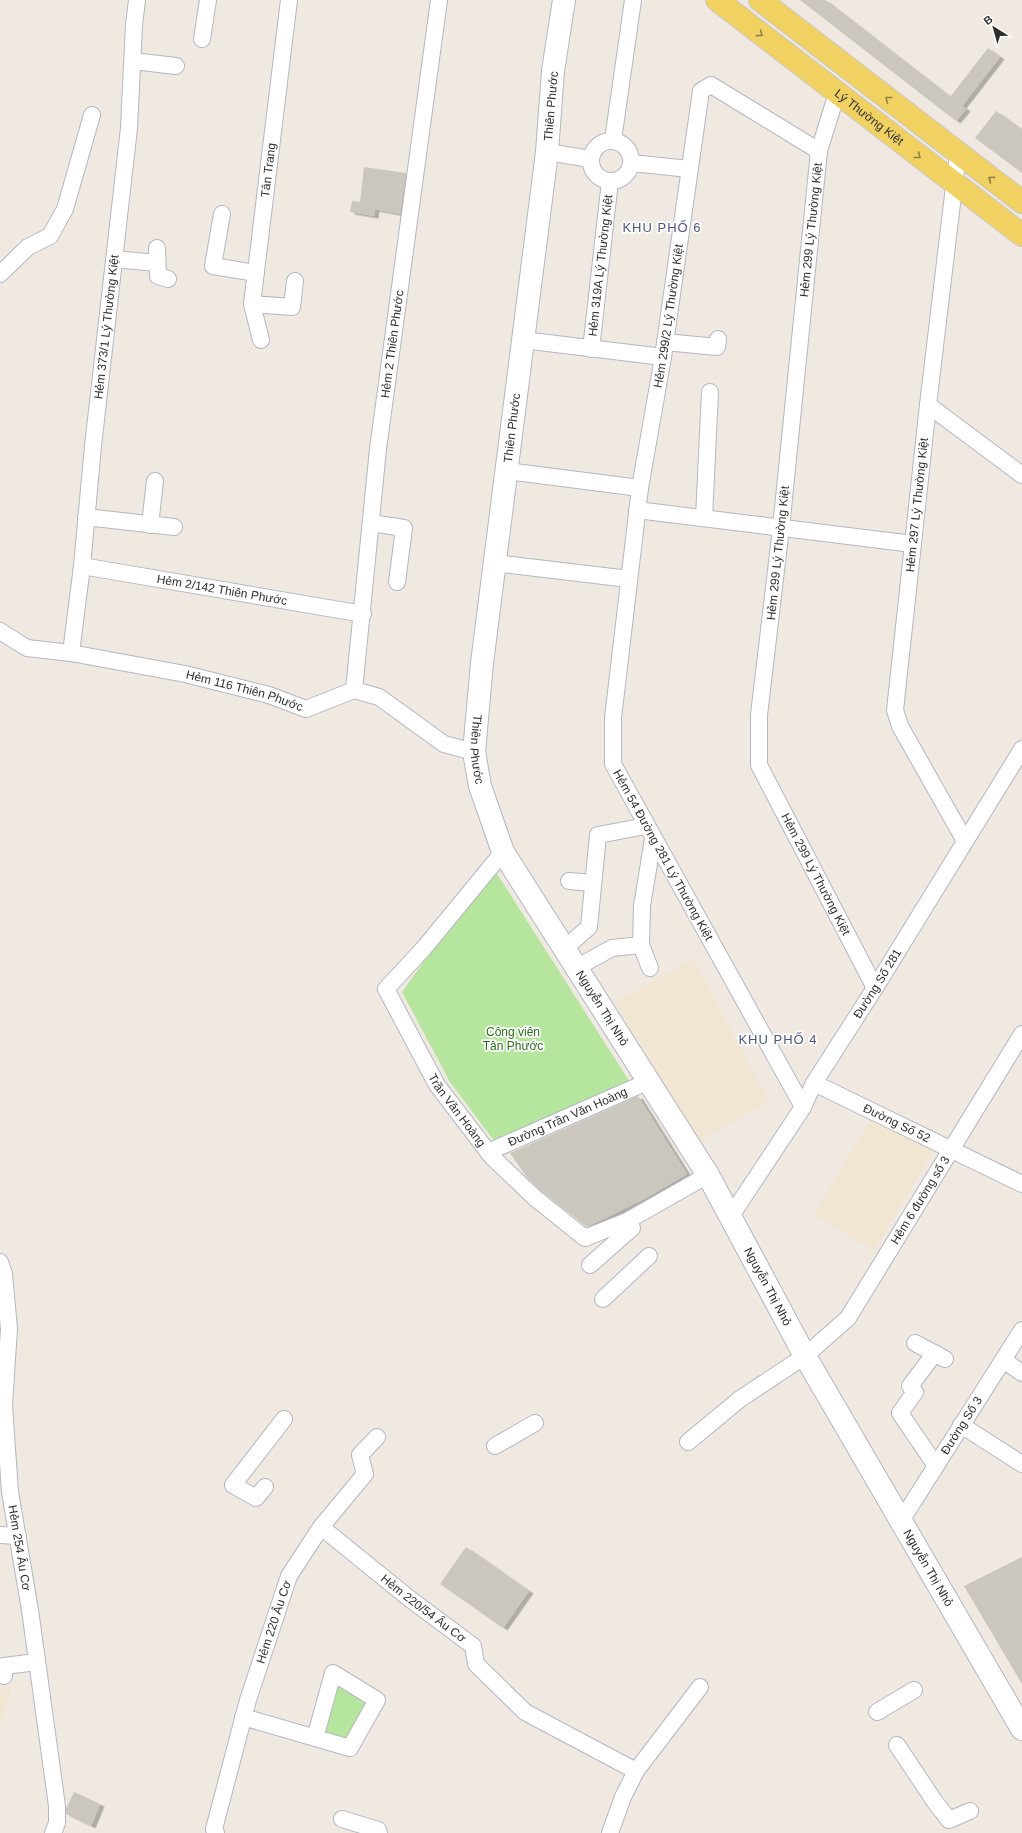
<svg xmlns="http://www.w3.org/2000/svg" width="1022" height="1833" font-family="Arial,sans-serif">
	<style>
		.education { fill: #f0e6d1 }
		.green { fill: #b6e59e }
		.building { fill: #cbc7bf; filter: url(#shadow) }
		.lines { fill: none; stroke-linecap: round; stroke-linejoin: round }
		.street-casing { stroke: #b4b7c1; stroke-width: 18 }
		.secondary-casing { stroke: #b4b7c1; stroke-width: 24 }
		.primary-casing { stroke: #c9c9c9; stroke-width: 24 }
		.street { stroke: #fff; stroke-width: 16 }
		.secondary { stroke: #fff; stroke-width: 22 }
		.primary { stroke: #f2d163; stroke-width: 22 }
		.oneway { stroke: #908048 }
		.labels { text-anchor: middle; stroke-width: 3.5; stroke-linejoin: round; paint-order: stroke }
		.street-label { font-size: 12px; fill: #2e2e2e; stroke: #fff }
		.park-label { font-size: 12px; fill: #2c6e1b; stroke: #fff }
		.neighbourhood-label { font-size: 13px; letter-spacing: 1px; fill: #4d5680; stroke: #fff }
	</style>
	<defs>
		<filter id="shadow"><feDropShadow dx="4.5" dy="2.5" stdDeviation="0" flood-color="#0004"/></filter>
	</defs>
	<rect width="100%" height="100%" fill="#efe9e1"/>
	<path class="education" d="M693,959L769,1101L696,1143L616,1002Z
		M870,1121L933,1151L874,1251L814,1214Z
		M11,1687L0,1729V1688Z"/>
	<path class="green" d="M492,866L631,1084L495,1142L450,1082L402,992Z
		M338,1683L370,1703L350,1742L323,1734Z"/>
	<path class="building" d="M800,0H825L950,97L988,48L1000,57L962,106L966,109L956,121Z
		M996,111L1022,130V173L975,138Z
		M364,167L406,173L400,214L375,209L374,216L350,212L352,201L360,202Z
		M638,1096L687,1174L644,1199L587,1227L541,1191L526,1176L510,1153Z
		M466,1547L529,1591L503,1628L440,1584Z
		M1022,1557V1684L964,1586Z
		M74,1792L100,1804L91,1826L66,1814V1809Z"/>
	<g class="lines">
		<defs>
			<g id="street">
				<path d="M202,39L208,0"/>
				<path d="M133,61L176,66"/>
				<path id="s1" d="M837,93L819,151L781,528L759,715V765L875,988"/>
				<path d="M613,140L633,0"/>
				<circle cx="611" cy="161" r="20"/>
				<path d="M547,152L591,159"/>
				<path d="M958,153L928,405L895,710L900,726L965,841"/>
				<path d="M632,163L689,169"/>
				<path d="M222,214L213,266L256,273"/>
				<path d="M157,248L158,276L168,279"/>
				<path d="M114,259L157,263"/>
				<path d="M0,274L28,247L50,236L65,209L92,115"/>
				<path d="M252,304L292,307L295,281"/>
				<path id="s2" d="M261,340L252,304L289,0"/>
				<path d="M523,340L663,357"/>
				<path d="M665,342L717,347L718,339"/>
				<path id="s3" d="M591,349L610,181"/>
				<path d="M928,405L1022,475"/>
				<path d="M507,471L640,488"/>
				<path d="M637,510L913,544"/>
				<path d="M86,517L174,527"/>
				<path d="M704,518L710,392"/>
				<path d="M371,523L404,528L397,582"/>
				<path d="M150,525L155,481"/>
				<path d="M494,563L629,579"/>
				<path id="s4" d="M82,566L363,614"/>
				<path id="s5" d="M0,631L27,648L71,653L185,674L269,695L306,709L354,690L379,697L444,744L474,752"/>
				<path id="s6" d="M71,653L82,566L93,446L129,128L134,25L137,0"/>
				<path id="s7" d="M354,690L378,449L439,0"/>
				<path id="s8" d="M503,852L424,948L386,989L437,1085L492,1157L535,1198L585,1238L627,1221L708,1175"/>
				<path d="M569,881L593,883"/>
				<path d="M564,949L589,927L598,835L646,826"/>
				<path d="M576,968L612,948L641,945"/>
				<path d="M650,968L641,945L642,906L653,839"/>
				<path id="s9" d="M814,1083L1022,1184"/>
				<path id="s10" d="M803,1107L613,764V718L640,488L663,357L701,91L711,85L819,151"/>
				<path id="s11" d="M488,1152L647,1082"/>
				<path id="s12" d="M731,1216L803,1107L814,1083L875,988L1022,749"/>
				<path id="s13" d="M0,1262L4,1274L9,1329L4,1405L10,1492L30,1610L57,1806V1823L53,1833"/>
				<path d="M590,1265L632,1228"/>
				<path d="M603,1299L649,1256"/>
				<path d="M915,1343L945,1359"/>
				<path d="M935,1353L910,1386L915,1392L900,1413L936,1466"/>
				<path d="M1003,1360L1022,1373"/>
				<path d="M961,1425L1022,1464"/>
				<path id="s14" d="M688,1442L740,1399L805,1356L848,1318L1022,1034"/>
				<path d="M495,1446L535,1423"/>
				<path d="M265,1487L256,1498L233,1485L284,1419"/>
				<path id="s15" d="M901,1521L1022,1330"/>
				<path id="s16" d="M321,1527L410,1599L473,1646L476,1664L525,1712L636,1771"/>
				<path d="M0,1535L18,1536"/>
				<path d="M4,1676V1666L37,1662"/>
				<path d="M877,1712L914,1690"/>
				<path d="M243,1717L350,1748L377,1700L333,1673L315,1738"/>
				<path d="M897,1745L935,1802L949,1820L970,1811"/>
				<path d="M342,1819L378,1830L379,1833"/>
				<path id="s17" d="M216,1833L214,1829L248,1700L289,1576L321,1527L365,1474L360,1455L377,1437"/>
				<path d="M610,1833L623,1797L636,1771L700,1687"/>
			</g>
			<g id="secondary">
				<path id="s18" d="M564,0L553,71L547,152L482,663L474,752L480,786L503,852L708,1175L805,1356L1022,1729"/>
			</g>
			<g id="primary">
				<path id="s19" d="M717,0L1022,235"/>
				<path d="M760,0L1022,202"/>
			</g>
		</defs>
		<use href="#street" class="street-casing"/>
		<use href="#secondary" class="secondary-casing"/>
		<use href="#primary" class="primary-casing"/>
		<use href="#street" class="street"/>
		<use href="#secondary" class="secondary"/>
		<use href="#primary" class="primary"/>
	</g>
	<defs><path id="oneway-chevron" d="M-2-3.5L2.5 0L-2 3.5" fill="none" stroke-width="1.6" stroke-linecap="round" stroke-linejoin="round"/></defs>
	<g class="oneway">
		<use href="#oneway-chevron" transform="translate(760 34) rotate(37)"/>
		<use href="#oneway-chevron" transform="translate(888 99) rotate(-142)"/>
		<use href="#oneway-chevron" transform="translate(918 156) rotate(38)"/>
		<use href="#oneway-chevron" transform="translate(991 179) rotate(-143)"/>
	</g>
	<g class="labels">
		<g class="street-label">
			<text transform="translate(551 106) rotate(-85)" y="4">Thiên Phước</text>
			<text dy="4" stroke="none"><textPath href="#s19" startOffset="192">Lý Thường Kiệt</textPath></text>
			<text dy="4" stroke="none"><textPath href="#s2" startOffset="172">Tân Trang</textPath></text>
			<text transform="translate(811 230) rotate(-84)" y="4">Hẻm 299 Lý Thường Kiệt</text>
			<text dy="4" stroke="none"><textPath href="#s3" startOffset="84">Hẻm 319A Lý Thường Kiệt</textPath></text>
			<text dy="4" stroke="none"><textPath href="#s10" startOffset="844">Hẻm 299/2 Lý Thường Kiệt</textPath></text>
			<text dy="4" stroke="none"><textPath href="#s6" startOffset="328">Hẻm 373/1 Lý Thường Kiệt</textPath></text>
			<text dy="4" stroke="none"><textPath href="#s7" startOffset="348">Hẻm 2 Thiên Phước</textPath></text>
			<text transform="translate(512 428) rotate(-83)" y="4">Thiên Phước</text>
			<text transform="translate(917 505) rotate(-84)" y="4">Hẻm 297 Lý Thường Kiệt</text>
			<text transform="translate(778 553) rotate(-84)" y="4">Hẻm 299 Lý Thường Kiệt</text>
			<text dy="4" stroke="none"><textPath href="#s4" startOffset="142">Hẻm 2/142 Thiên Phước</textPath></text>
			<text dy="4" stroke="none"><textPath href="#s5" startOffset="254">Hẻm 116 Thiên Phước</textPath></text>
			<text dy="4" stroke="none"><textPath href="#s18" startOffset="755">Thiên Phước</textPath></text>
			<text transform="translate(663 855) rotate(61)" y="4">Hẻm 54 Đường 281 Lý Thường Kiệt</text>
			<text dy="4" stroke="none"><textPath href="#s1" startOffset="801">Hẻm 299 Lý Thường Kiệt</textPath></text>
			<text dy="4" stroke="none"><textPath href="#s12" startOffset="275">Đường Số 281</textPath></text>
			<text dy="4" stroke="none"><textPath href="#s18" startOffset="1047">Nguyễn Thị Nhỏ</textPath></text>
			<text dy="4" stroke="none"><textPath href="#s8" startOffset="321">Trần Văn Hoàng</textPath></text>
			<text dy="4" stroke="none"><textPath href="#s11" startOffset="87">Đường Trần Văn Hoàng</textPath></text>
			<text dy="4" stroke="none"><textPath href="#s9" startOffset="92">Đường Số 52</textPath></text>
			<text dy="4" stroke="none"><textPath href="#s14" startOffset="341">Hẻm 6 đường số 3</textPath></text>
			<text dy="4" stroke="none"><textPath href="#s18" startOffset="1371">Nguyễn Thị Nhỏ</textPath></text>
			<text dy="4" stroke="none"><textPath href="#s15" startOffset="113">Đường Số 3</textPath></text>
			<text dy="4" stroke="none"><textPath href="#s13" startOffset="288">Hẻm 254 Âu Cơ</textPath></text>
			<text dy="4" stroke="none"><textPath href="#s18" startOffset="1695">Nguyễn Thị Nhỏ</textPath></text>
			<text dy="4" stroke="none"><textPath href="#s16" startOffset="131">Hẻm 220/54 Âu Cơ</textPath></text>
			<text dy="4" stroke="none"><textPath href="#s17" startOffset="220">Hẻm 220 Âu Cơ</textPath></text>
		</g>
		<g class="park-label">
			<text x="513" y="1036">Công viên<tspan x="513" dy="14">Tân Phước</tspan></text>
		</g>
		<g class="neighbourhood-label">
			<text x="662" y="232">KHU PHỐ 6</text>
			<text x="778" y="1044">KHU PHỐ 4</text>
		</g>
	</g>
	<g transform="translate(994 28) rotate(323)" stroke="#ffffff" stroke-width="3" paint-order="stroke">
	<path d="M0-3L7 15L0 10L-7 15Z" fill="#2e2e2e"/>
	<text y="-6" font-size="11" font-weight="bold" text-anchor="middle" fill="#2e2e2e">B</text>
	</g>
</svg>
